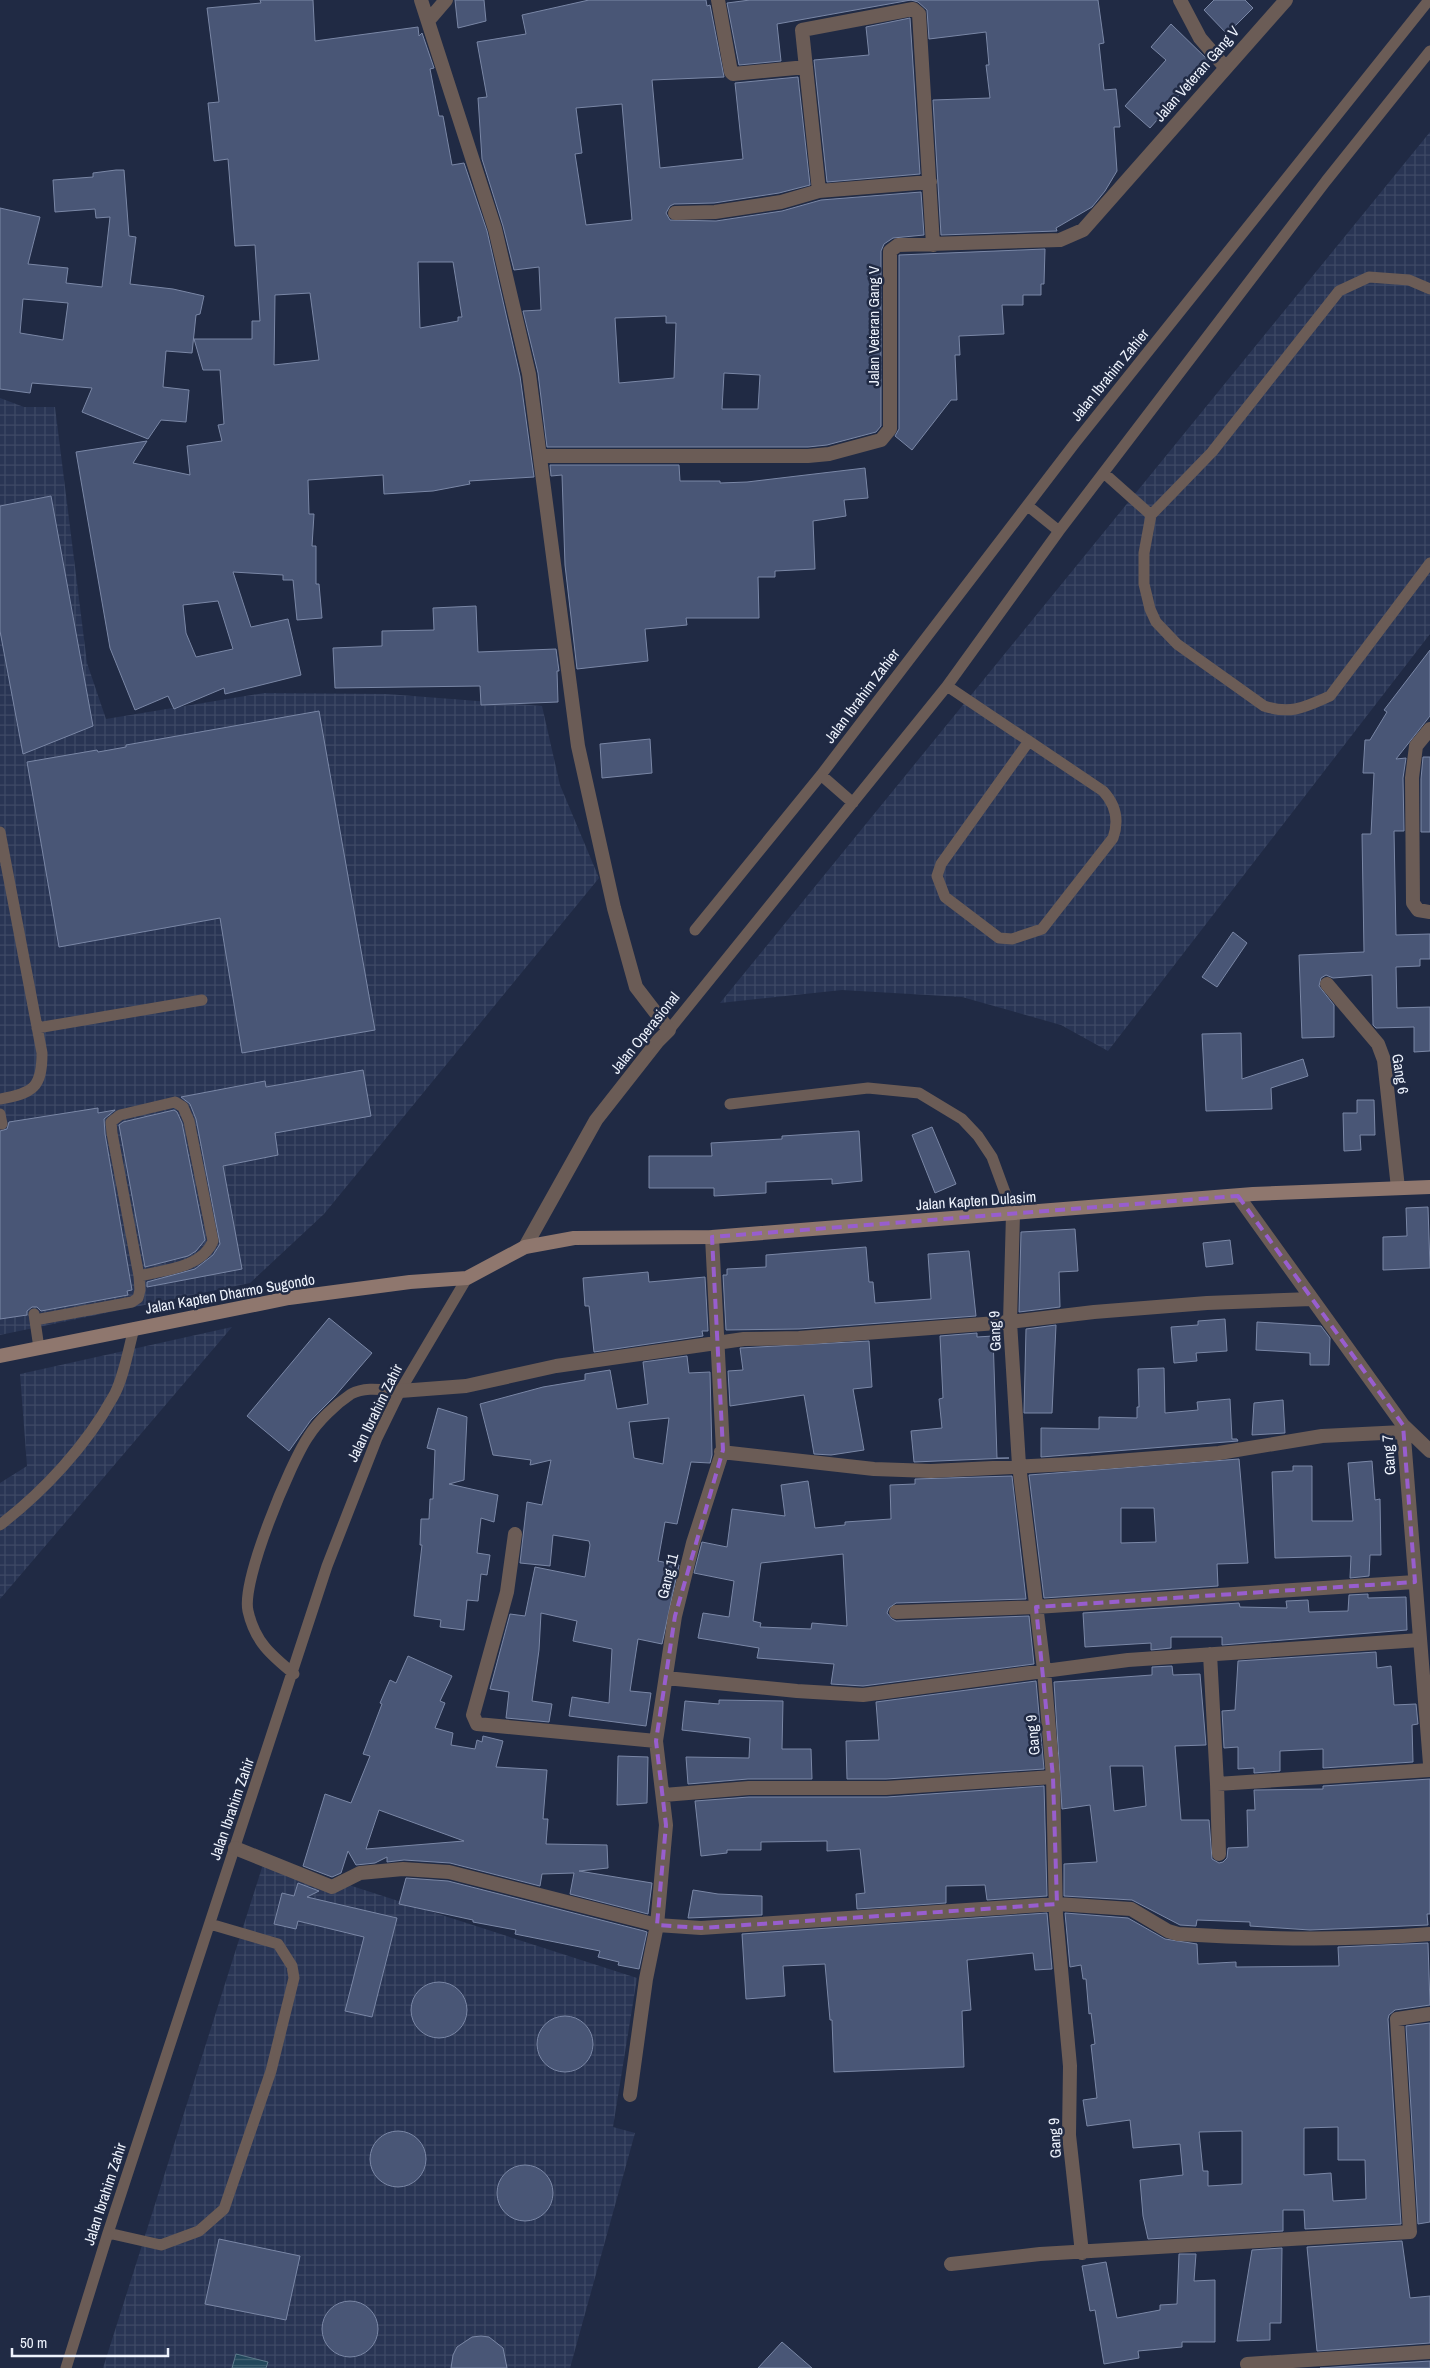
<svg xmlns="http://www.w3.org/2000/svg" width="1430" height="2368" font-family="'Archivo Narrow',sans-serif">
	<style>
		.industrial { fill: url(#industrial-grid) }
		.water { fill: url(#water-rules); stroke: #5f7b8c }
		.building { fill: #495676; stroke: #7a87a6; fill-rule: evenodd }
		.lines { fill: none; stroke-linecap: round; stroke-linejoin: round }
		.service { stroke: #6b5c56; stroke-width: 11 }
		.minor { stroke: #6b5c56; stroke-width: 14 }
		.secondary { stroke: #8f776e; stroke-width: 14 }
		.marked { fill: none; stroke: #985ece; stroke-width: 4; stroke-dasharray: 10 6; stroke-linejoin: round }
		.labels { text-anchor: middle; stroke-width: 5; stroke-linejoin: round; paint-order: stroke }
		.street-label { font-size: 15px; fill: #eef3fd; stroke: #202a44 }
	</style>
	<defs>
		<pattern id="industrial-grid" width="8" height="8" patternUnits="userSpaceOnUse" patternTransform="scale(1.25)"><rect width="8" height="8" fill="#293554"/><path d="M0 4h8M4 0v8" fill="none" stroke="#3e4965"/></pattern>
		<pattern id="water-rules" width="6" height="5" patternUnits="userSpaceOnUse" patternTransform="scale(1.25)"><rect width="6" height="5" fill="#22475b"/><path d="M0 2.5h6" fill="none" stroke="#426273"/></pattern>
	</defs>
	<rect width="100%" height="100%" fill="#202a44"/>
	<path class="industrial" d="M1430,132V634L1108,1051L1061,1025L962,997L842,990L720,1003Z
		M0,398L24,407H55L87,663L106,719L264,693L387,694L542,706L560,785L599,878L324,1214L250,1283L0,1335Z
		M232,1327L0,1599V1483L27,1466L20,1374Z
		M265,1858L637,1978L613,2127L635,2133L570,2368H103Z"/>
	<path class="water" d="M236,2354L268,2362L266,2368H232Z"/>
	<path class="building" d="M260,0H313L315,41L418,27L419,36L422,33L434,68L430,69L439,116H443L452,165L464,163L487,231L520,376L534,477L469,481L470,484L433,491L384,494L383,475L308,480L309,514H314L312,546H316V584H319L322,618L297,620L293,580H283V575L233,572L251,627L288,619L301,675L225,694L224,688L174,709L168,696L135,710L110,648L76,452L147,441L133,463L190,475L187,446L222,441L218,425L224,424L220,370H203L194,339H252V321H260L255,245L235,246L228,159L214,161L208,103L219,102L207,8L261,3ZM418,262H453L462,317H458V321L420,328ZM310,293L319,360L274,365L275,295ZM218,601L233,649L196,657L186,633L183,605Z
		M455,0H484L486,21L458,28Z
		M589,0H706L707,6L710,5L724,77L652,80L660,168L743,159L735,83L798,77L810,185L779,193L714,203L674,204L670,206L666,213L670,220L716,221L782,211L821,200L921,192L924,235L893,238L884,244L881,251V426L876,432L827,445L808,447H547L538,373L523,311L541,310L539,267L514,270L503,226L482,159L478,98L487,97L477,42L526,34L522,15ZM622,104L632,220L586,225L575,154L582,153L576,108ZM666,316V323H676L674,378L619,383L615,318ZM724,373L760,375L758,409H722Z
		M750,0H1098L1104,43L1099,44L1104,90L1116,89L1120,127H1114L1117,171L1105,191L1092,207L1056,228L1057,231L941,235L933,100L990,98L986,65H989L986,32L929,39L927,10L918,2L911,0L777,24L781,61L739,65L727,3Z
		M1214,0H1245L1253,8L1227,34L1204,10Z
		M910,18L920,174L827,182L814,60L869,55L866,27Z
		M1171,24L1209,61L1150,128L1125,106L1166,60L1151,47Z
		M116,170H124L129,236L136,237L130,284L173,289L204,296L200,314L196,315L192,353L166,351L163,387L189,390L186,422L161,420L148,439L82,412L92,388L32,383L30,393L0,389V208L40,217L28,264L68,268L66,283L102,287L110,217L96,218L95,209L55,212L53,180L93,177V173ZM23,299L68,303L63,340L20,333Z
		M1045,249L1044,284H1041V295H1023V305H1002L1004,334L959,336L960,355H955L957,400H951L912,450L895,436L899,429V255Z
		M550,465H679L680,481H720V483L747,482L865,468L868,498L844,500L846,516L813,521L815,569L775,571V577H758L759,618H686L687,625L645,629L648,661L577,669L565,565L562,475L551,476Z
		M51,496L93,726L23,754L0,631V506Z
		M476,606L478,652L556,649L559,671H557L558,702L481,705L480,686L335,688L333,648L382,646V631L434,630L433,608Z
		M1430,650V716L1396,759L1406,758L1403,778L1404,831H1394L1396,935L1430,934V959H1420V966L1396,967L1397,1008L1430,1007V1051L1414,1052V1027L1376,1028L1373,1025L1372,975L1333,978L1326,975L1321,978L1319,986L1334,1005V1037L1302,1038L1299,955L1364,952L1362,834H1371L1374,773H1363L1365,740H1370L1387,712L1384,710Z
		M319,711L375,1030L242,1053L220,918L59,947L27,762L97,750L98,752L126,747V745Z
		M650,739L652,773L602,778L600,744Z
		M1423,757H1430V832H1421V779Z
		M1233,932L1247,943L1217,987L1202,977Z
		M1241,1033L1242,1079L1303,1059L1308,1076L1271,1088L1272,1109L1206,1111L1202,1034Z
		M363,1070L371,1116L275,1133L278,1155L223,1166L242,1269L147,1287V1282L195,1269L213,1255L220,1244L196,1119L190,1104L181,1097L265,1081L266,1087Z
		M1357,1100H1374L1375,1135H1360L1361,1150L1344,1151L1343,1113H1357Z
		M98,1108V1113L115,1110L104,1119L105,1134L132,1290L127,1291L128,1295L41,1311L37,1307H32L27,1311V1315L0,1319V1131L7,1129L9,1122Z
		M174,1110L177,1112L182,1123L205,1240L196,1251L188,1256L145,1267L119,1125L123,1122Z
		M932,1127L956,1184L935,1193L912,1135Z
		M859,1131L862,1181L832,1184V1179L766,1182V1193L714,1196V1188H649V1156H712L711,1143L782,1139V1136Z
		M1428,1207L1430,1268L1383,1270V1237L1407,1236L1406,1208Z
		M1075,1229L1078,1271L1059,1272L1060,1307L1019,1312L1021,1232Z
		M1230,1240L1233,1264L1206,1267L1203,1243Z
		M866,1247L869,1282H873L875,1303L931,1299L928,1254L969,1251L976,1316L799,1329L726,1330L723,1275H727V1269L766,1267V1255Z
		M648,1272L649,1282L705,1277L708,1331H702L703,1336L594,1352L589,1306H585L583,1278Z
		M329,1318L372,1353L335,1396L311,1420L289,1451L247,1416Z
		M1225,1319L1227,1351L1196,1353L1197,1361L1174,1363L1171,1327L1198,1325V1321Z
		M1257,1322L1321,1326L1330,1338L1329,1365H1310V1353L1256,1350Z
		M1056,1325L1052,1413H1024L1026,1329Z
		M977,1333V1337L993,1336L997,1458H1009L914,1462L911,1431L942,1428L939,1399L943,1398L940,1336Z
		M869,1341L872,1387L853,1389L864,1450L831,1455L814,1454L804,1395L730,1406L728,1371L743,1370L740,1348Z
		M687,1356L689,1373L710,1372L712,1455L710,1463L691,1462L677,1524L665,1522L658,1561L679,1565L662,1644L638,1639L630,1691L651,1693L646,1726L569,1716L572,1697L609,1703L612,1649L573,1641L577,1621L541,1613L539,1650L532,1701L552,1704L549,1722L506,1718L509,1692L490,1689L510,1614L525,1616L535,1567L585,1577L590,1545L589,1541L553,1535L550,1566L520,1563L527,1502L542,1505L551,1460L530,1465L531,1460L493,1455L480,1404L543,1387L585,1380V1374L610,1370L617,1409L648,1404L643,1362ZM669,1418L663,1464L634,1458L629,1422Z
		M1164,1368L1165,1413L1198,1410L1197,1402L1230,1399L1232,1439H1237L1238,1441L1041,1457V1428L1099,1429V1417L1137,1418V1407H1139L1138,1369Z
		M1283,1400L1285,1433L1252,1435L1254,1403Z
		M438,1408L467,1417L464,1480L449,1484L498,1495L494,1522L481,1518L477,1553L490,1555L487,1575L481,1574L478,1601L467,1600L464,1630L440,1627L441,1620L414,1616L422,1545H420L421,1519H429L430,1499H433L435,1450L427,1448Z
		M1239,1459L1248,1563L1217,1564L1218,1586L1044,1598L1029,1475ZM1121,1508H1154L1156,1542L1121,1543Z
		M1372,1461L1375,1500L1380,1499L1381,1555H1370L1369,1576L1350,1578L1351,1556L1275,1558L1272,1472L1293,1471V1466H1312V1521H1353L1348,1463Z
		M1012,1476L1026,1599L896,1603L889,1608L887,1613L892,1619L896,1621L1029,1616L1034,1664L863,1686L831,1684L834,1664L757,1658L759,1648L698,1638L703,1613L729,1617L734,1581L694,1573L702,1542L727,1547L732,1509L785,1516L781,1485L808,1481L815,1528L845,1525V1522L891,1519L890,1485L915,1484V1479ZM843,1554L847,1626L812,1623L811,1629L760,1627L761,1623L753,1621L761,1563Z
		M1368,1594V1598L1406,1597L1407,1630L1222,1645V1637H1171V1648L1151,1650V1643L1085,1647L1083,1613L1239,1603L1240,1607L1287,1608L1286,1601L1308,1600L1309,1612L1348,1611L1349,1595Z
		M1376,1652L1377,1668L1391,1666L1394,1705L1416,1704L1418,1724L1412,1725L1413,1762L1323,1768V1749L1280,1751V1771L1254,1773V1768L1238,1769V1747L1224,1748L1222,1711L1235,1710L1238,1661Z
		M408,1656L452,1676L440,1701L445,1703L435,1728L453,1733L451,1745L475,1749L477,1740L482,1742L483,1736L503,1741L496,1767L547,1770L543,1819H548L546,1844L607,1845L608,1868L579,1871L652,1883L648,1914L570,1894L574,1873L542,1874L540,1886L450,1863L404,1860L387,1862V1857L375,1863L356,1865L348,1851L341,1873L332,1877L303,1866L325,1794L351,1803L370,1756L363,1754L382,1704L380,1703L390,1680L396,1683ZM379,1810L464,1841L366,1849Z
		M1172,1666L1173,1675L1200,1674L1206,1745L1175,1746L1181,1820H1209L1212,1859L1219,1863L1223,1862L1227,1858L1228,1848L1248,1847L1247,1810H1255L1254,1790L1323,1789V1786L1430,1779V1914H1427L1428,1925L1310,1930L1250,1926V1922L1197,1920L1196,1926L1180,1925L1132,1900L1064,1896V1864L1097,1862L1090,1805L1062,1809L1054,1682L1152,1675V1667ZM1110,1766H1143L1146,1806L1114,1811Z
		M1036,1681L1044,1769L886,1779H847L846,1741L879,1740L876,1702Z
		M719,1700L783,1701L782,1749H811L812,1779H748L688,1784L686,1757L749,1758L750,1738L682,1730L685,1701L719,1704Z
		M618,1756L648,1757L647,1803L617,1805Z
		M1044,1786L1047,1896L987,1900L985,1885L946,1886V1903L857,1909L856,1894L865,1893L860,1849L827,1851V1841L761,1842V1850H727V1853L701,1856L695,1801L749,1797H887Z
		M406,1878L448,1881L644,1931L647,1932L639,1969L618,1965L619,1962L598,1957L600,1951L515,1934L516,1930L473,1922V1920L399,1904Z
		M298,1883L319,1891L307,1897L397,1918L372,2017L345,2011L364,1937L298,1921L296,1929L274,1924L282,1893L294,1896Z
		M693,1890L718,1894L762,1896V1915L688,1918Z
		M1047,1913L1052,1969L1035,1970L1033,1953L967,1960L971,2010L962,2011L964,2067L834,2072L832,2020H830L825,1964L783,1966L785,1996L746,1999L742,1934Z
		M1065,1913L1128,1918L1165,1939L1197,1944L1198,1964L1236,1962V1967L1339,1966L1338,1947L1428,1943L1430,2005L1395,2010L1389,2015L1388,2019L1401,2224L1305,2229L1304,2210H1283V2231L1148,2239L1143,2216L1140,2180L1183,2175L1180,2144L1133,2148L1130,2120L1087,2126L1083,2100L1097,2098L1091,2045L1095,2044L1091,2013L1089,2014L1086,1979H1083L1081,1965L1070,1967ZM1338,2127V2160H1365L1366,2199L1333,2201L1331,2173L1304,2175V2128ZM1242,2131V2184L1208,2186V2171H1203L1199,2132Z
		M411 2010a28 28 0 1 1 56 0a28 28 0 1 1-56 0Z
		M537 2044a28 28 0 1 1 56 0a28 28 0 1 1-56 0Z
		M1430,2023V2222L1418,2224L1406,2026Z
		M370 2159a28 28 0 1 1 56 0a28 28 0 1 1-56 0Z
		M497 2193a28 28 0 1 1 56 0a28 28 0 1 1-56 0Z
		M219,2239L300,2256L286,2320L205,2304Z
		M1402,2241L1410,2298L1430,2296V2343L1317,2351L1307,2247Z
		M1282,2248L1281,2323H1270V2340L1237,2341L1252,2250Z
		M1179,2254H1196L1194,2281L1215,2280V2342H1182V2347L1138,2351L1139,2358L1104,2364L1095,2310L1090,2311L1082,2266L1106,2262L1117,2318L1160,2310V2305L1177,2304Z
		M322 2329a28 28 0 1 1 56 0a28 28 0 1 1-56 0Z
		M481,2336L489,2337L503,2348L507,2368H451L453,2355L457,2347L472,2337Z
		M782,2342L812,2368H758Z
		M1430,2361V2368H1320Z"/>
	<g class="lines">
		<path class="service" d="M1430,289L1409,280L1369,277L1339,291L1212,452L1151,515L1144,553V584L1150,609L1156,622L1177,644L1264,706C1291,715 1305,707 1330,696L1430,563
			M1105,474L1151,515
			M1028,506L1059,531
			M947,686L1103,791C1116,805 1119,821 1113,838L1042,929L1012,939L999,938L945,897L937,876L941,864L1029,741
			M821,775L853,803
			M0,832L42,1053C42,1088 33,1093 0,1099
			M695,930L821,775L1075,443L1429,0
			M37,1028L202,1000
			M669,1030L947,686L1059,531L1326,181L1430,51
			M730,1104L868,1088L919,1093L962,1119L978,1136L992,1157L1013,1214
			M0,1114L2,1124
			M34,1314L39,1348
			M35,1320L132,1302L138,1298L140,1290L139,1276L112,1133L111,1122L120,1115L175,1102L183,1107L189,1121L213,1241C202,1268 164,1270 139,1276
			M0,1525C44,1491 86,1446 113,1397C123,1381 129,1347 134,1328
			M294,1674C271,1655 255,1642 248,1611C241,1581 290,1464 308,1437C318,1421 336,1404 351,1394C366,1386 383,1390 400,1391
			M108,2233L161,2245L199,2231L224,2209L271,2071L294,1978L292,1966L278,1944L210,1924
			M66,2368L108,2233L327,1566L377,1438L400,1391L467,1278"/>
		<path class="minor" d="M421,0L495,229L529,374L578,746L614,908L636,987L669,1030L658,1041L596,1120L525,1247
			M718,0L731,72L733,74L806,67
			M1180,0L1200,38L1225,67
			M428,21L446,0
			M819,191L802,30L913,9L919,14L933,245
			M675,213L715,212L781,202L819,191L930,182
			M541,456H808L829,454L881,440L890,429V251L898,245L1060,240L1083,230L1286,0
			M1430,729L1416,746L1412,778L1413,903L1418,910L1430,912
			M1327,984L1378,1044L1384,1060L1398,1188
			M1238,1196L1403,1425L1430,1764
			M1013,1214L1010,1322L1019,1465L1044,1670L1053,1777L1056,1915L1070,2066L1069,2135L1082,2253
			M400,1391L466,1386L556,1366L744,1339L799,1338L1010,1322L1094,1312L1207,1303L1312,1299
			M1403,1425L1430,1451
			M721,1452L874,1469L931,1471L1091,1463L1219,1453L1322,1436L1403,1432
			M515,1534L507,1592L473,1715L477,1724L656,1741
			M896,1612L1036,1607L1415,1582
			M1210,1654L1217,1784
			M666,1678L797,1691L863,1695L1128,1660L1420,1640
			M664,1795L749,1788H886L1053,1777
			M235,1848L332,1887L360,1873L403,1869L449,1872L657,1925L701,1928L1057,1904L1131,1909L1168,1931L1178,1934C1261,1939 1346,1941 1430,1934
			M1219,1854L1217,1784L1430,1770
			M630,2095L646,1979L657,1925L666,1825L656,1741L675,1616L693,1543L723,1450L712,1237
			M951,2264L1040,2254L1410,2232L1397,2019L1430,2014
			M1247,2364L1430,2352"/>
		<path class="secondary" d="M0,1356L289,1298L410,1282L467,1278L525,1247L574,1238L712,1237L1253,1194L1430,1187"/>
	</g>
	<path class="marked" d="M1238,1196L1403,1425L1415,1582L1036,1607L1053,1777L1057,1904L701,1928L657,1925L666,1825L656,1741L675,1616L723,1450L712,1237Z"/>
	<g class="labels">
		<g class="street-label">
			<text transform="translate(1197 74) rotate(-49)" y="5">Jalan Veteran Gang V</text>
			<text transform="translate(874 326) rotate(-90)" y="5">Jalan Veteran Gang V</text>
			<text transform="translate(1110 375) rotate(-51)" y="5">Jalan Ibrahim Zahier</text>
			<text transform="translate(862 696) rotate(-53)" y="5">Jalan Ibrahim Zahier</text>
			<text transform="translate(645 1033) rotate(-51)" y="5">Jalan Operasional</text>
			<text transform="translate(1400 1074) rotate(81)" y="5">Gang 6</text>
			<text transform="translate(976 1201) rotate(-4)" y="5">Jalan Kapten Dulasim</text>
			<text transform="translate(230 1294) rotate(-10)" y="5">Jalan Kapten Dharmo Sugondo</text>
			<text transform="translate(995 1331) rotate(-92)" y="5">Gang 9</text>
			<text transform="translate(375 1413) rotate(-64)" y="5">Jalan Ibrahim Zahir</text>
			<text transform="translate(1389 1455) rotate(-94)" y="5">Gang 7</text>
			<text transform="translate(668 1576) rotate(-76)" y="5">Gang 11</text>
			<text transform="translate(1033 1735) rotate(-95)" y="5">Gang 9</text>
			<text transform="translate(232 1809) rotate(-71)" y="5">Jalan Ibrahim Zahir</text>
			<text transform="translate(1055 2138) rotate(-93)" y="5">Gang 9</text>
			<text transform="translate(105 2194) rotate(-72)" y="5">Jalan Ibrahim Zahir</text>
		</g>
	</g>
	<path d="M12 2348v8h156v-8" fill="none" stroke="#eef3fd" stroke-width="2.5"/>
	<text x="20" y="2348" font-size="15" fill="#eef3fd" stroke="#202a44" stroke-width="4" paint-order="stroke">50 m</text>
</svg>
